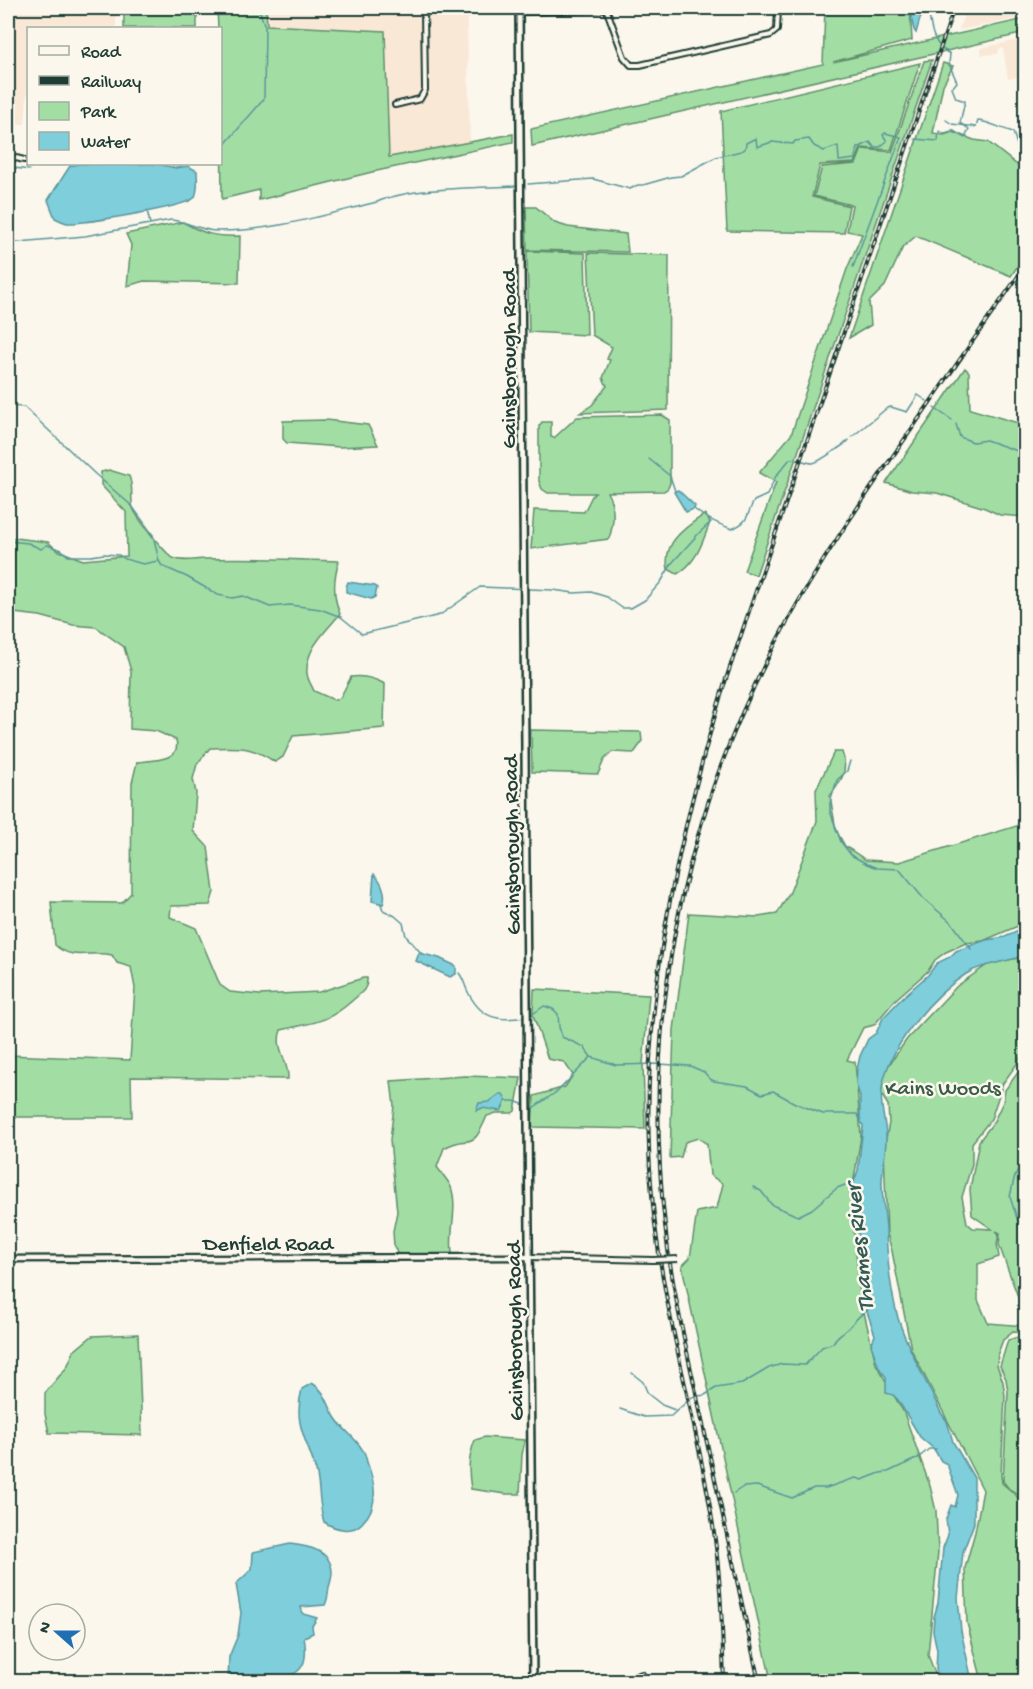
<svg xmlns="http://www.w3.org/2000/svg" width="1033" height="1689" font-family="'Gochi Hand',sans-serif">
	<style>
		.built { fill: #f9e8d6 }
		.green { fill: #a2dea4; stroke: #608e6c; stroke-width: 1.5 }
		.water { fill: #7fcedc; stroke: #599499; stroke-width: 1.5 }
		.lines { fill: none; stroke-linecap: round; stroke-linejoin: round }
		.stream { stroke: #599499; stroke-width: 1.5 }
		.minor-casing { stroke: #1f3d34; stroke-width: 8 }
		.tertiary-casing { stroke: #1f3d34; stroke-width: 9 }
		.secondary-casing { stroke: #1f3d34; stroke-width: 10 }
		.minor { stroke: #fbf7ec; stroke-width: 4 }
		.tertiary { stroke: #fbf7ec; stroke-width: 4.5 }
		.secondary { stroke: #fbf7ec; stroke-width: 5 }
		.rail-casing { stroke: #1f3d34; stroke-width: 4 }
		.rail { stroke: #fbf7ec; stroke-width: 1.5; stroke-dasharray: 4.5; stroke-linecap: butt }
		.minor-bridge-casing { stroke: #1f3d34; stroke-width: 8; stroke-linecap: butt }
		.minor-bridge { stroke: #fbf7ec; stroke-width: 4 }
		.labels { text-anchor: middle; stroke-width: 5; stroke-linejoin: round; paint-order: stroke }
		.street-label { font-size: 22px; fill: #1f3d34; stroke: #fbf7ec }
		.park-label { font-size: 22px; fill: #395d4a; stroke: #fbf7ec }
		.water-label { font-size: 24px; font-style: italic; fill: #325a56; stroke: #fbf7ec }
	</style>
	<rect width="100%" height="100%" fill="#fbf7ec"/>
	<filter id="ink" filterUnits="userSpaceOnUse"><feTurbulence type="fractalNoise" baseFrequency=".0167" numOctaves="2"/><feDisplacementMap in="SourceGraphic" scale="12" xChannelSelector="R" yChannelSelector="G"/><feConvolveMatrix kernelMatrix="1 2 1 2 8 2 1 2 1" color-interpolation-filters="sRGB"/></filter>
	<g filter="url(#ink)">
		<path class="built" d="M8,8H116V28H28V82L25,124L8,125Z
			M266,8H478L467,21L470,143L389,157L385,31L267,25Z
			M966,8H1025V17L1022,18L1025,31V76L1008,79L1003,48L999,49L998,54L981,55V48L1023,39L1017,19L959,30Z"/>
		<path class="green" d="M124,8H197V28H124Z
			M217,8H266L267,25L385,31L389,157L513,134V142L372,172L259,200V190L222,199L220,28H218Z
			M825,8H910L912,40L833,62L1025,19V33L532,146L531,129L823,64Z
			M932,60L756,575L744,571L776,482L759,473L791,435L847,269L862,234L847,231L852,205L814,196L822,167L856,164L862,149L892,152L924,61Z
			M920,63L891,150L861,148L855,163L820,165L812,197L849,206L844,233L727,231L721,111Z
			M943,63L953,66L943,85L933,133L944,135L953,132L974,140L988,142L1026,172L1025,255L1011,276L916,236L903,247L885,286L869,302L871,325L849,338Z
			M526,207H536L555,223L568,227L626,234L628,252L527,250Z
			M183,222C204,234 215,237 240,236L239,283L144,281L127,286L131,245L126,234Z
			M527,251L585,253L587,335L529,332Z
			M588,253L669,255L668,410L580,413L592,405L607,386L603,378L610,360L607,359L612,347L592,335Z
			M965,368L969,372L970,409L1025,425V517L1000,515L985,508L937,493L912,491L886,483Z
			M662,415L670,420V483L668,488L664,491L607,492C616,508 614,522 609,539L531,549L534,510L584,512L592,496L595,493H548L542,489L539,481V426L542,422H551V437L554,438L577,417Z
			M326,420L368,425L378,445L340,447L287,443L283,439V421Z
			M109,470L129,476C134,488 130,498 133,508C137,518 164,552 173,558C184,563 195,559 205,559C249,557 294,560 339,561C333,579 333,597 340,614C326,631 305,649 307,673C307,679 312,686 314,691L334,700L340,698L351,677C363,675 374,678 385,684L384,728L293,736L283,757L275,762C249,745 240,747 210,748L197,764L193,779L196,793L193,831L208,847L214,892L210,905L171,906L170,917L196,928L220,985L230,992L260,995L319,992L363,978H367C368,989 361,993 353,1000C326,1024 314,1022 281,1030C274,1048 289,1061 288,1079L131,1077L132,1117H8V1055L130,1060L135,988L131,967L117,963L112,955C91,950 73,962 55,945L51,902L122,903L131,893L132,783L137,762C151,760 182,762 176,740L156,731L130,729L131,671L124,647L96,627L73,625L40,616L14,613L8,588V537L48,542L57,550L83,560L127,556L126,512L101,485V472Z
			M705,514L710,522C703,542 696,564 677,574L668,569C662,542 686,527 705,514Z
			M531,730L641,732L642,742L634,753L612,752L604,760L598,774L532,772Z
			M834,752H842C849,771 841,781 830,796L836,830L845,846L866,860L899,862L1017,826L1022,814L1018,789L1017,756H1025V923L983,941L966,943L946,952L935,960L928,971L896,999L874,1025L863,1028L847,1060L855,1062L861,1136L851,1197L860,1295L876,1364L904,1413L930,1486L936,1511L938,1552L928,1655L938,1681H771L682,1266L690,1258L697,1212L717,1208L723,1184L710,1175L707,1144L698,1138L685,1142L681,1157L670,1158L674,1030L689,913L758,917L777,914L790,892L817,821L816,790Z
			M1025,957V1047L1019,1061L1003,1083L991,1119L972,1143V1164L962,1197L967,1223L973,1228L992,1229L972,1215L970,1189L979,1141L993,1123L1003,1102L1005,1090L1025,1063V1316L999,1245L1000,1233L996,1231L999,1234L997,1244L999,1257L978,1264V1300L988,1323L1025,1326V1333L1013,1332L1003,1340L998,1353L997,1365L1003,1382L1005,1396L1001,1475L1002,1483L1016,1495L1025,1510V1681H982L967,1623L965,1568L975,1532L983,1490L911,1349L892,1251L887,1234L884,1149L889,1123L888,1105L881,1094L884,1072L907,1039L957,986L990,963Z
			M534,989L649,995L643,1064L645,1129L532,1127L534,1096L565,1087L573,1075L564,1062L548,1059L533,1015Z
			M465,1076L521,1078L515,1111L512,1113H496L487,1116C471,1154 472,1133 444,1148L437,1167C441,1173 448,1180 451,1187C459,1210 447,1235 453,1258L398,1255L394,1246L393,1231L397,1212L390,1140L394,1106L391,1081Z
			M138,1334L142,1435L49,1433L45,1414V1393L67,1367L74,1351L92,1336Z
			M1025,1335V1507L1018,1494L1009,1489L1003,1481L1008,1392L1006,1379L1000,1366L1008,1340Z
			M485,1437L525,1440L522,1455L520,1494H506L471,1489C468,1471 468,1458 475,1440Z"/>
		<path class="water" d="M909,8H927L920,19L916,33L914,30Z
			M78,164H157L176,168L188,166L197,171C197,178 199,192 194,198C186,207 83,224 67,223C63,222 59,220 55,218L48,200L70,166Z
			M678,490L695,506L694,509L686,512L674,492Z
			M348,582L375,586L377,588L375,597L371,599L346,592V587Z
			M374,874C382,881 387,895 383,904L372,901Z
			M1025,928V955C1007,963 983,963 966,974C933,995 894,1042 884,1079C878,1098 884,1115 886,1133C887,1150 882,1167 882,1183C882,1198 885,1213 886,1228C887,1258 890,1289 898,1318C908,1351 927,1381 941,1413L947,1421L953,1442L974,1478V1523L963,1552L958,1598L961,1631L972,1681H942L936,1670L937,1650L933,1631L934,1617L938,1603L943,1548L948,1535L946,1519L951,1505L955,1507L958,1495L947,1464L941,1461L934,1449L920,1437L898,1400L893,1395L886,1393V1377L879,1368L871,1345L875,1335L862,1297L859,1237L856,1225L853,1185L858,1170L863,1126L860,1120V1097L856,1083L857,1069L860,1056L868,1039L876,1033L883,1018L903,997L928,975L937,963L950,957L956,951L986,940L1005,937Z
			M419,953L439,958L456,966V974L450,977L416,961Z
			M500,1094H503L506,1101L501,1111L482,1108L476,1111L479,1103L489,1102Z
			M312,1383C326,1391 327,1404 335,1417C342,1429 355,1437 362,1449C365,1452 366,1458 367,1462C375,1483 380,1505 362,1523C352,1534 335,1529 324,1522C319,1506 320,1491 317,1475C309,1441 292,1427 302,1389Z
			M290,1544C308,1546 332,1550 332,1573C332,1578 330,1583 329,1587C328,1594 328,1599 325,1605L301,1607L303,1614L317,1618L312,1626L313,1633L304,1637C308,1660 305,1675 279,1678C270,1679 264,1676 256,1682L241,1677L228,1681L229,1657L238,1635L241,1613L236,1584L252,1569L253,1552Z"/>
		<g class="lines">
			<path class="stream" d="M946,120L952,124L976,127L978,121C987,121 1002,129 1013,132L1018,148L1026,153
				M915,139L938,141L939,131L946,134L952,130L965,138L969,129L960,123L965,101L956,98L952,88L957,82L949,64L950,54C934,46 931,31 929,14L924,13
				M220,150L264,99L265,27L260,12L252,8
				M8,167L29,170
				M528,184L593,179L630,189L638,185H643L671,177L681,176L716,157L741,151L745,149L746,143L756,138L757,147L772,142L793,144L795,141L809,139L814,146L824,151L838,146L839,161L855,159L858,148L870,142L874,147H880L887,141L883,135L885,133L901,137L853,267
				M147,210L150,224
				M8,243L85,236L171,220C186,221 200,230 215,231C270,232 324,215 377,202C412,187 476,188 515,186
				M8,406L24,407L95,474L132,506L153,535L159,561L162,566L187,577L218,595L232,598L243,596L270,607L290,605L320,609L341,617L362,634L440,615L480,587L553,590L574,593L591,592L607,597L622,608H631L645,600L661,582L672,563L699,533L711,522
				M934,408L952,420
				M956,424L960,437L973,442L986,440L1026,454
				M852,437L887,408L891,407L907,412L918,395L927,401
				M649,459L670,476L675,491
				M694,509C706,519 718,524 732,529C751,520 745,517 754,501L767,495L776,476L790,459C799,458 805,463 813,463C817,463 847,443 849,440
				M8,541L28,543L41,549L47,545L62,550L68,556H91L104,554L119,555L125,559L143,564L158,561
				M850,761L847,771L837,780L830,803V811L841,842L851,855L867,864L877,868L899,869L923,898L952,923L971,949
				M381,904L383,910L395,916L403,923L406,936L422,954
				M459,973C463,978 464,983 467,990C480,1018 497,1022 525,1017
				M530,1016L544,1006L553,1009L558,1014L559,1027L562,1037L584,1047L591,1057L616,1065L659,1064L690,1066L704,1072L710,1079L714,1081L747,1086L762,1094L773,1091L795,1103L823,1114H857L861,1120
				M506,1101H514L525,1105
				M530,1106L533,1108L558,1091L591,1057
				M1026,1150L1014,1179L1010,1197L1026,1246
				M753,1187L761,1191L772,1205L798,1216L812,1209L837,1188L853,1182
				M632,1373L643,1382L648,1394L662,1405L675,1410
				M620,1409L644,1417L671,1416L692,1397L705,1395L716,1388L742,1384L769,1368L782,1364L805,1365L822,1347L833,1343C837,1335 840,1335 846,1330C854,1323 858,1315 868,1310
				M734,1493L743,1487L757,1486L792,1498L814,1488H826L849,1480L856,1478L862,1480L880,1473L888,1472L918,1458L929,1449H936
				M671,1679L672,1682
				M980,1682L993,1679L997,1682"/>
			<defs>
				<path id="minor" d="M606,8L624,57L631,65H640L771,35L777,30L778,8
					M519,12L590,10L607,8
					M395,105L420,99L425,90L424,8
					M8,156L24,160
					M528,1257L653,1260
					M620,1682L642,1674"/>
				<path id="tertiary" d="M8,1259L528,1257"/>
				<path id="secondary" d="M519,8C525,565 527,1124 533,1682"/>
			</defs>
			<use href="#minor" class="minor-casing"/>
			<use href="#tertiary" class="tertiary-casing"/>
			<use href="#secondary" class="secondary-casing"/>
			<use href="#minor" class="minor"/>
			<use href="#tertiary" class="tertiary"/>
			<use href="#secondary" class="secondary"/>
			<defs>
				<path id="rail" d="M724,1682C722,1627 721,1573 712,1519C695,1411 661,1305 652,1195C636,1022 675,849 724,685L954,8
					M759,1682C740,1594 721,1507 702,1420C688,1355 672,1291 665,1225C642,1029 680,830 770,654C808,579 856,509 904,440C944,382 985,323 1026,265"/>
			</defs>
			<use href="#rail" class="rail-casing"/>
			<use href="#rail" class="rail"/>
			<defs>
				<path id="minor-bridge" d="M653,1260L678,1259"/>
			</defs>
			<use href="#minor-bridge" class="minor-bridge-casing"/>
			<use href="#minor-bridge" class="minor-bridge"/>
		</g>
	</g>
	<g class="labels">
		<g class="street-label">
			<text transform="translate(507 359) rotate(-90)" y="8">Gainsborough Road</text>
			<text transform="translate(510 845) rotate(-91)" y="8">Gainsborough Road</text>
			<text x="268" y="1250">Denfield Road</text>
			<text transform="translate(513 1331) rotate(-91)" y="8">Gainsborough Road</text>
		</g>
		<g class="park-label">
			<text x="943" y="1094">Kains Woods</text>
		</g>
		<g class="water-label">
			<text transform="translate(858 1248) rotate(-96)" y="8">Thames River</text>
		</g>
	</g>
	<rect width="1033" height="1689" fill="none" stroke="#fbf7ec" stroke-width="30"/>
	<rect x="15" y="15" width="1003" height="1659" fill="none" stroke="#1f3d34" stroke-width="2" filter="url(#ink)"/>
	<rect x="27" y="27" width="195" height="138" fill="#fbf7ec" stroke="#a3ada2" stroke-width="1.5"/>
	<rect x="39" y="46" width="30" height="9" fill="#fbf7ec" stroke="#a3ada2" stroke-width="1.5"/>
	<text x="81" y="57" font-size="18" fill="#1f3d34">Road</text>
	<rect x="39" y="76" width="30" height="9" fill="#1f3d34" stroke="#a3ada2" stroke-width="1.5"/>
	<text x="81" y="87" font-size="18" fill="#1f3d34">Railway</text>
	<rect x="39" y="102" width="30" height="18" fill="#a2dea4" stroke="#a3ada2" stroke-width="1.5"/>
	<text x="81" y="117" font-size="18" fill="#1f3d34">Park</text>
	<rect x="39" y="132" width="30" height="18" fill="#7fcedc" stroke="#a3ada2" stroke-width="1.5"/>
	<text x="81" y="147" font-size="18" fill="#1f3d34">Water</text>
	<g transform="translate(57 1632) rotate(291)"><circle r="28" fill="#fbf7ec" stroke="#a3ada2" stroke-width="1.5"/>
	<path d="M0-4.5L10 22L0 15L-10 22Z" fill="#1f6fb2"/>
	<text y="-9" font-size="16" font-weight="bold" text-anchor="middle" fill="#1f3d34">N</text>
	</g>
</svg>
